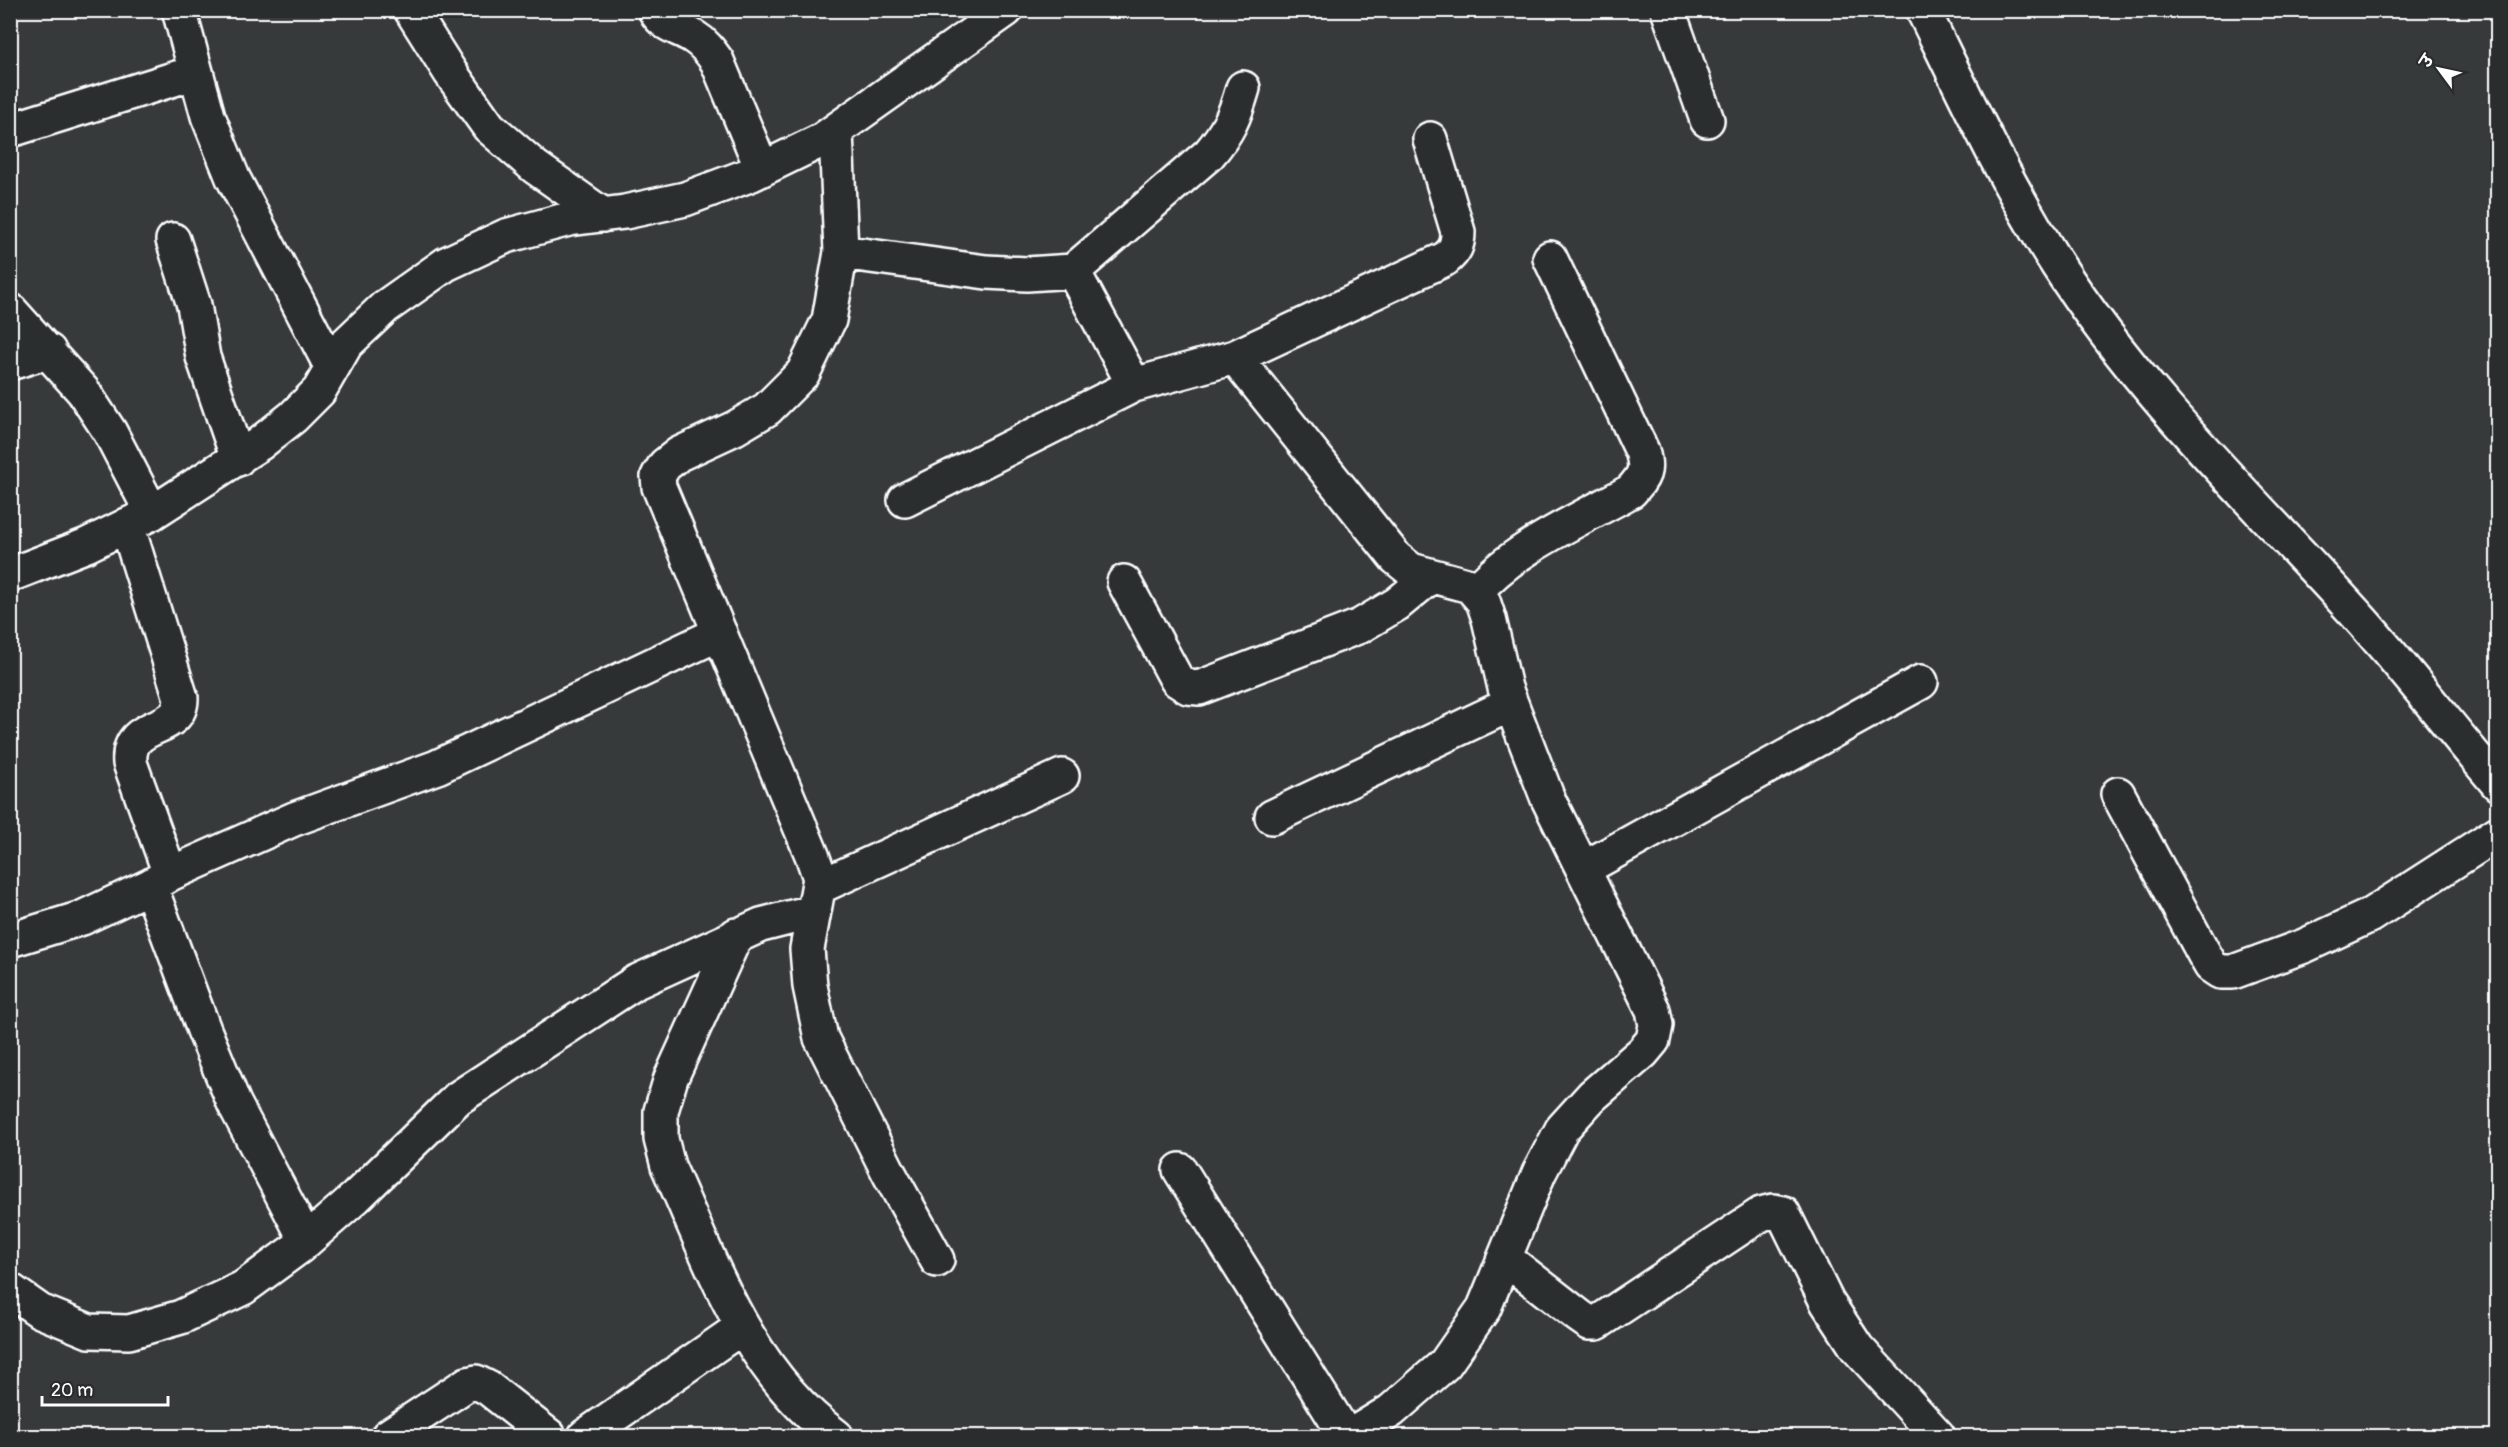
<svg xmlns="http://www.w3.org/2000/svg" width="2508" height="1447" font-family="Pangolin,'Playpen Sans Deva',sans-serif">
	<style>
		.lines { fill: none; stroke-linecap: round; stroke-linejoin: round }
		.minor-casing { stroke: #fff; stroke-width: 38 }
		.minor { stroke: #2a2d2e; stroke-width: 33 }
	</style>
	<rect width="100%" height="100%" fill="#373a3b"/>
	<filter id="ink" filterUnits="userSpaceOnUse"><feTurbulence type="fractalNoise" baseFrequency=".0167" numOctaves="2"/><feDisplacementMap in="SourceGraphic" scale="12" xChannelSelector="R" yChannelSelector="G"/><feConvolveMatrix kernelMatrix="1 2 1 2 8 2 1 2 1" color-interpolation-filters="sRGB"/></filter>
	<g filter="url(#ink)">
		<g class="lines">
			<defs>
				<path id="minor" d="M179,10L208,116L233,178L332,368
					M411,10L450,72L489,127L535,167L603,215
					M655,10C664,27 679,27 694,37C704,43 710,51 717,61L762,169
					M1668,10L1707,120
					M1923,10C1965,96 2006,184 2057,264C2142,397 2259,506 2364,623C2410,675 2453,731 2498,784
					M17,128L196,72
					M836,131L841,252L829,320L803,373L767,409L735,428L679,454L665,465L658,476L659,487L812,855L820,878L807,949L810,986L821,1038L890,1175L937,1260
					M173,240L194,305L203,357L238,459
					M841,252L986,272L1027,274L1073,271L1134,385L1235,357L1396,558L1411,570L1470,586L1483,601L1489,619L1505,688L1548,799L1653,1010L1656,1025L1653,1040L1643,1052L1592,1096L1562,1129L1539,1173L1484,1308L1445,1364L1391,1411L1350,1436
					M1073,271L1209,154C1228,132 1235,116 1243,88
					M10,310L83,391L110,432L152,513
					M1235,357L1445,259C1455,251 1458,245 1458,232L1430,139
					M10,363L49,351
					M905,500L1134,385
					M127,525L181,698C181,736 126,718 130,763L170,874
					M10,575L87,545L152,513L259,444L293,417L319,391L346,344L385,307L446,264L506,236L569,219L625,212L685,199L752,174L822,140L1006,10
					M1124,582L1177,680L1188,687L1199,688L1360,626L1397,604L1431,576
					M1476,592C1511,549 1583,518 1631,491C1644,476 1648,471 1642,451L1550,258
					M2118,794L2203,952L2211,966L2220,972H2233L2304,946L2369,916L2498,833
					M1272,817L1511,704
					M1583,869L1921,682
					M150,886L204,1030L234,1103L306,1240
					M819,887L1062,776
					M736,935L671,1078L661,1111V1139L668,1166C712,1263 747,1371 836,1436
					M10,940L82,918L150,886L170,874L294,819L437,767L720,633
					M1180,1170L1346,1436
					M1506,1259L1579,1316L1589,1323H1597L1761,1214L1773,1211L1783,1213L1827,1302L1857,1348L1938,1436
					M10,1290L40,1311L89,1331L129,1332L181,1317L243,1288L299,1247L356,1197L458,1098L636,982L761,925L812,912
					M388,1436L467,1384L476,1382L488,1388L549,1436
					M585,1436L742,1327"/>
			</defs>
			<use href="#minor" class="minor-casing"/>
			<use href="#minor" class="minor"/>
		</g>
	</g>
	<rect width="2508" height="1447" fill="none" stroke="#2a2d2e" stroke-width="36"/>
	<rect x="18" y="18" width="2472" height="1411" fill="none" stroke="#fff" stroke-width="2" filter="url(#ink)"/>
	<g transform="translate(2439 69) rotate(303)" stroke="#2a2d2e" stroke-width="4.5" paint-order="stroke">
	<path d="M0-4.5L10 22L0 15L-10 22Z" fill="#ffffff"/>
	<text y="-9" font-size="16" font-weight="bold" text-anchor="middle" fill="#ffffff">उ</text>
	</g>
	<path d="M42 1396v9h126v-9" fill="none" stroke="#ffffff" stroke-width="3"/>
	<text x="51" y="1396" font-size="18" fill="#ffffff" stroke="#2a2d2e" stroke-width="4.5" paint-order="stroke">20 m</text>
</svg>
